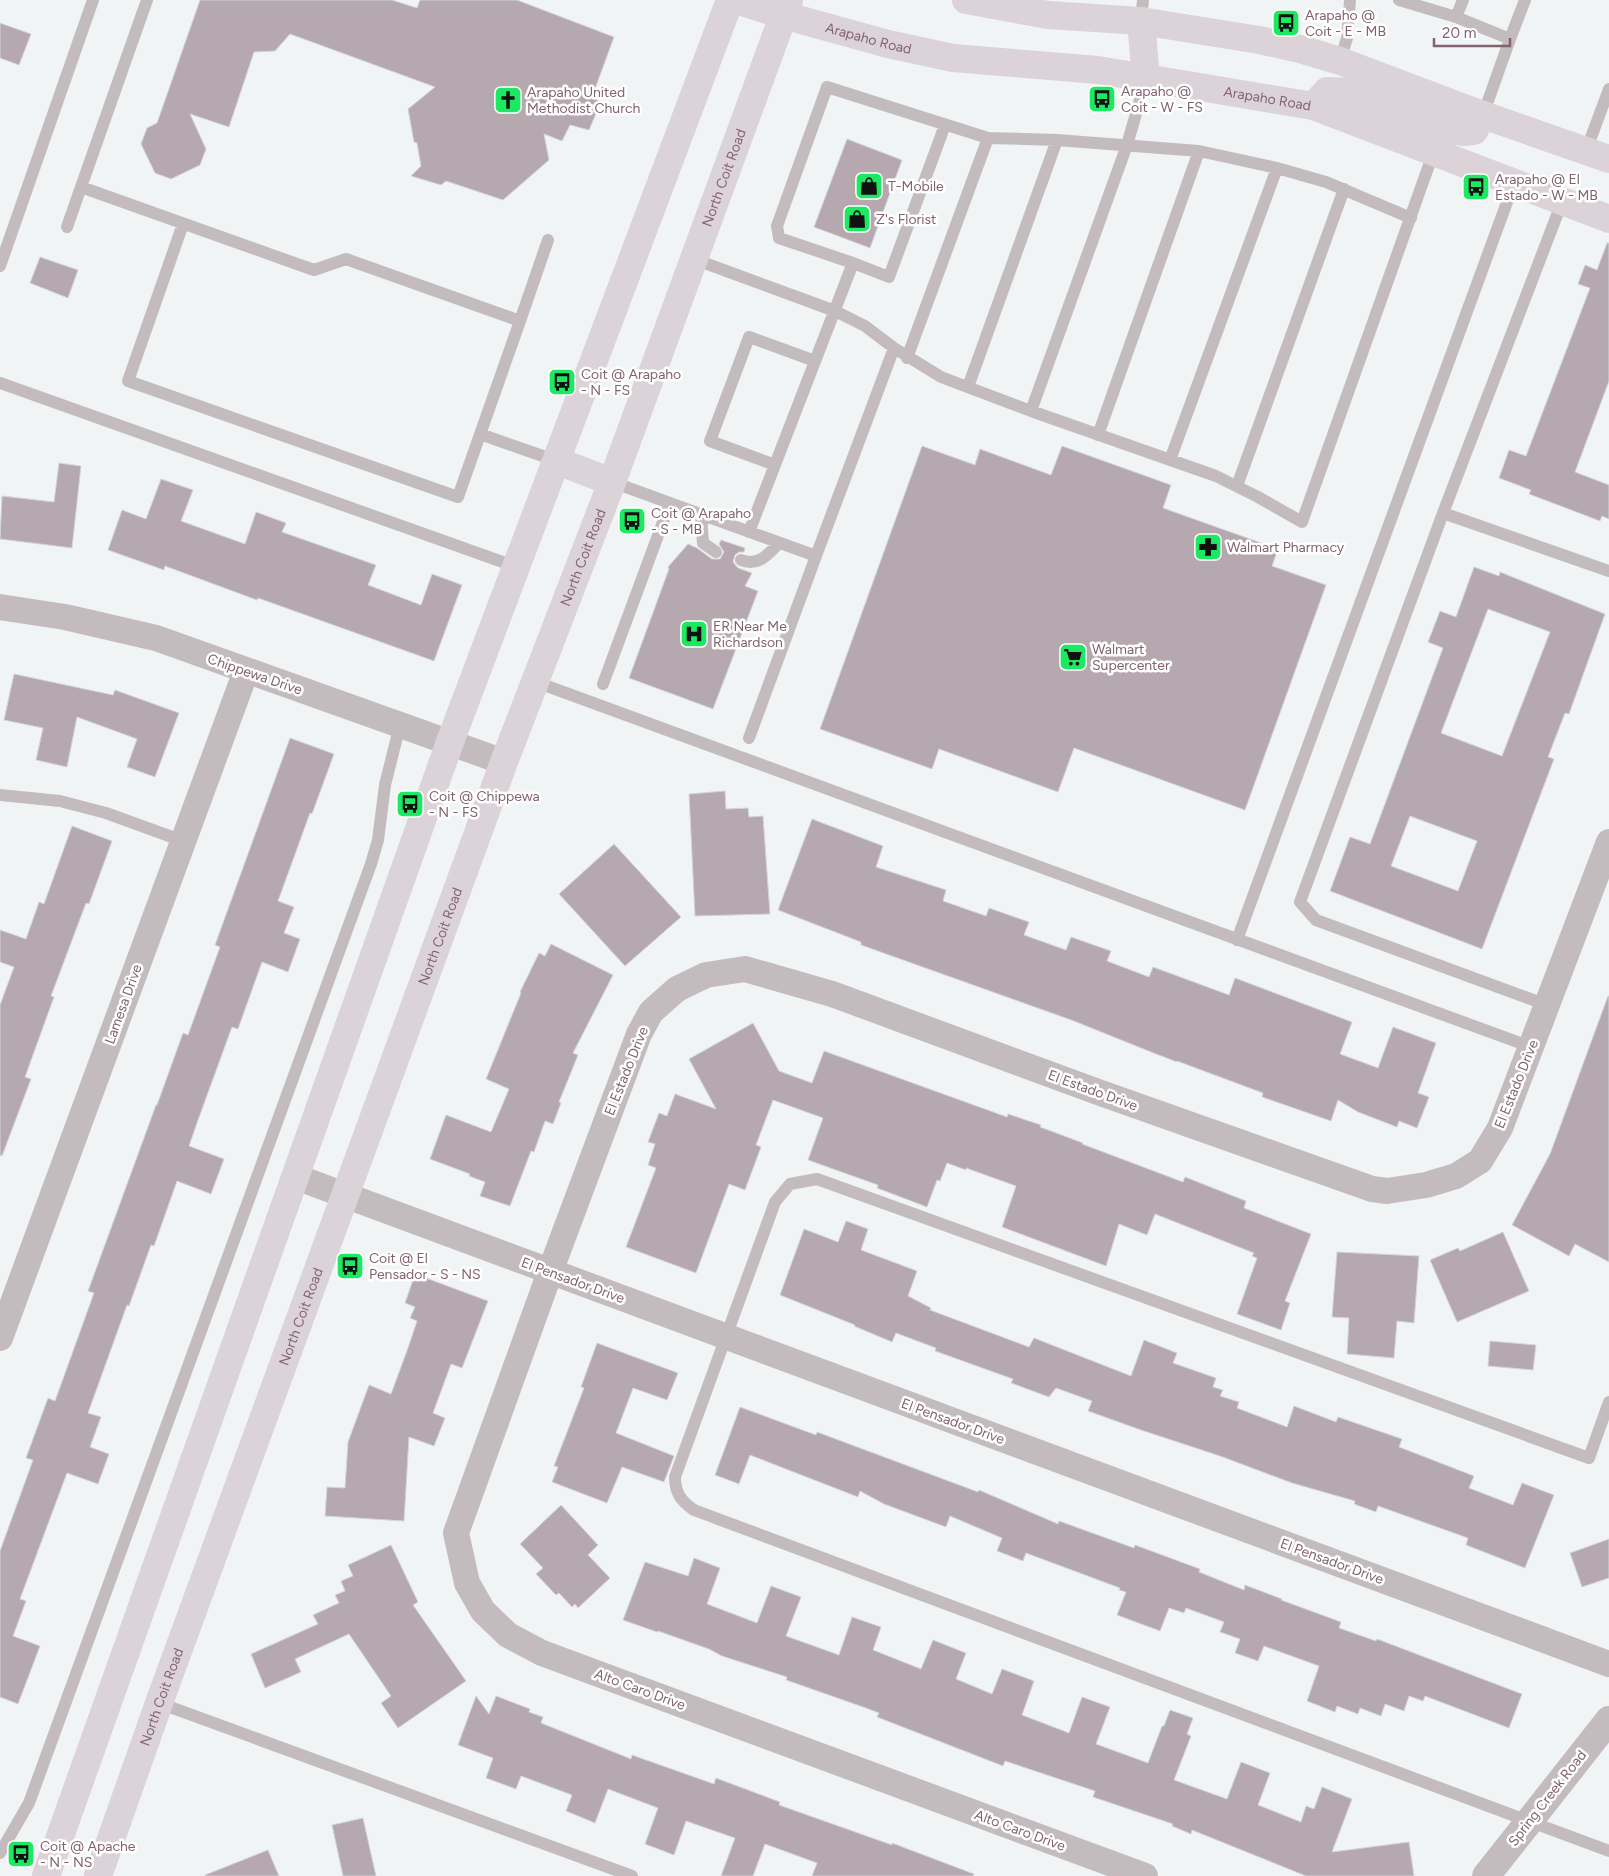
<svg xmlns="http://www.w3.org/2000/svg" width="1609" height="1876" font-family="Figtree,sans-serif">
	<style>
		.building { fill: #b6a8af; stroke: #d3d6d6; fill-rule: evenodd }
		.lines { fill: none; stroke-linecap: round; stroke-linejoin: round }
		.service { stroke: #c4bbbf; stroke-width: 12 }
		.minor { stroke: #c4bbbf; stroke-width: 26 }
		.tertiary { stroke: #c4bbbf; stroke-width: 28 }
		.secondary { stroke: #dcd3d8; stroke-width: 28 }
		.labels { text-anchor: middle; stroke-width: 5; stroke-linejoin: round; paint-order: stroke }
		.poi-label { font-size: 14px; fill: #836271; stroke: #fff; text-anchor: start }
		.street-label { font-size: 14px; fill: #836271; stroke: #fff }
	</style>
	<rect width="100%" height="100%" fill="#f1f4f5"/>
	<path class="building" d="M200,0H392L417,8L420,0H517L614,37L592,97L601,102L589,130L570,125L562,141L544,134L549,160L503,200L446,181L441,185L411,176L421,166L417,143L414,142L408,109L435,87L290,34L275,51L254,52L229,127L190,114L206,149L200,165L171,179L155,173L141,144L147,128L157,123Z
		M0,23L31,34L19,65L0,58Z
		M847,139L902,160L870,248L814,227Z
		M1607,243H1609V381L1575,472L1609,485V519L1602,516L1600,521L1529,494L1531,490L1499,478L1509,450L1526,456L1590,288L1578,284L1585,265L1597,270Z
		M40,257L78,270L68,298L30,283Z
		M922,446L975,465L980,449L1051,475L1062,446L1171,485L1163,508L1278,549L1272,566L1326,585L1245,810L1074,748L1058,792L939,749L932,769L820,729Z
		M59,463L81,466L72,548L0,539L2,496L54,502Z
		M161,479L193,490L181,521L245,544L256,512L286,523L282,532L376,565L368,585L421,605L432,574L462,585L434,661L258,598L257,600L165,566L164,570L108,550L122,510L146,519Z
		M721,540L745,548L744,552H739L735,555L733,562L738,568L752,573L745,586L758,591L713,709L629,678L669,569L668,567L688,544L697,548L712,559H720L724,552L719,544Z
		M1474,567L1499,576L1500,572L1605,614L1569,714L1565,713L1548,757L1554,759L1482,949L1330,891L1350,837L1370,844L1443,648L1428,642L1440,611L1456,617ZM1488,609L1550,632L1502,756L1441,733ZM1410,816L1477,841L1458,891L1391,866Z
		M14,674L113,695L115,690L179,713L155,777L127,767L137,739L77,717L67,767L36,760L43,728L4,720Z
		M290,738L334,754L312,814L310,813L278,901L294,907L284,933L300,939L288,972L262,962L238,1029L232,1027L198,1120L189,1146L224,1159L211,1194L177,1181L154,1246L151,1245L129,1306L127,1305L88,1413L101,1417L90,1447L109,1454L98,1484L67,1473L20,1599L26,1601L13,1636L40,1646L18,1704L0,1697V1551L33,1460L26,1458L48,1398L55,1401L94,1293L88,1291L156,1105H157L183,1033L188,1035L220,947L215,945Z
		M725,791L726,809L748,808L749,817L763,816L770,914L695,916L689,794Z
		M812,819L883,846L876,867L946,890L943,901L986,916L989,908L1029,922L1024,935L1066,950L1071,937L1111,951L1107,961L1149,977L1153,967L1229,995L1235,978L1352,1022L1340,1054L1378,1068L1393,1027L1436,1043L1418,1093L1429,1097L1417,1128L1399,1121L1397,1127L1358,1112L1338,1100L1331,1121L1262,1097L1263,1093L1177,1061V1062L1151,1052L1074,1021L861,945V942L778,910Z
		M72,826L112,841L89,904L86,903L51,996L54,997L25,1077L31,1079L2,1156L0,1155V1005L14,967L0,962V930L26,939L39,902L44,904Z
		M614,844L681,917L625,966L559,894Z
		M551,944L613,975L573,1053L578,1055L559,1102L561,1103L553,1124L545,1121L534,1152L531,1151L510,1206L480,1196L485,1182L469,1176L470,1174L430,1159L446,1115L491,1132L509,1089L486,1079L521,993L520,992L539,953L545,956Z
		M1608,996H1609V1262L1575,1244L1569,1256L1512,1225L1550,1154Z
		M753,1023L779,1071L812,1083L824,1051L1007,1117L1008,1114L1041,1125L1040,1127L1083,1143L1082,1144L1183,1182L1185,1177L1246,1201L1244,1208L1311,1234L1285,1301L1290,1303L1281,1330L1237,1314L1257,1258L1252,1256L1254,1253L1155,1214L1147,1235L1119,1224L1106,1266L1002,1227L1016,1186L966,1168V1170L947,1163L940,1181L937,1180L927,1207L877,1188L878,1185L808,1160L823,1118L773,1100L756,1145L761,1147L745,1190L729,1184L696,1273L626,1247L656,1168L648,1165L655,1144L648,1142L659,1113L667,1116L675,1094L716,1109L689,1059Z
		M846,1221L868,1229L861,1250L917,1271L908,1296L931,1308L930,1310L1029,1347L1034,1338L1131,1376L1144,1340L1177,1353L1173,1363L1216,1378L1213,1387L1223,1390L1220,1396L1239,1402L1237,1408L1287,1427L1294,1406L1336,1422L1338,1417L1402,1439L1399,1447L1474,1476L1469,1488L1513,1505L1522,1483L1554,1495L1525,1568L1466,1545L1468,1538L1378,1506L1376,1512L1354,1504L1355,1501L1292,1483L1220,1456L1141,1430L1088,1411L1092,1401L1056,1388L1049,1397L1011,1383L1013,1379L935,1351L936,1348L896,1333L892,1342L854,1326L855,1325L780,1295L804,1229L838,1242Z
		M1503,1232L1529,1291L1457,1322L1430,1260L1458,1248L1460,1251Z
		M1337,1252L1419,1256L1414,1323L1397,1321L1394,1358L1347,1354L1349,1318L1332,1317Z
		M415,1274L488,1301L462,1368L451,1364L433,1413L445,1418L434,1446L409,1437L404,1521L325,1516L327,1487L345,1488L348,1442L369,1385L391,1394L408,1348L417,1321L410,1318L415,1307L405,1303Z
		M1490,1341L1536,1345L1533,1370L1488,1366Z
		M597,1343L678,1373L667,1400L633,1388L616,1433L674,1456L664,1482L622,1467L607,1503L552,1482L558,1467L554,1466L584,1388L581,1387Z
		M740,1407L816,1435L817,1432L978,1492L979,1490L1058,1524L1059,1521L1134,1548L1135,1545L1200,1569L1199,1572L1244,1590L1245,1585L1282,1599L1281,1600L1341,1622L1339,1628L1376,1641L1377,1639L1522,1694L1509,1728L1425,1696L1423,1701L1409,1696L1404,1711L1385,1704L1381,1716L1360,1708L1358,1714L1337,1706L1335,1712L1307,1701L1319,1666L1264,1646L1258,1661L1235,1653L1240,1639L1220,1632L1224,1622L1186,1608L1184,1613L1169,1608L1160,1631L1117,1615L1126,1592L1119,1590L1120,1588L1026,1553L1023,1561L997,1551L1002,1538L950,1516L946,1527L884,1504L860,1491L858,1497L750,1455L739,1484L715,1475Z
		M561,1505L598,1545L588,1555L610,1578L578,1608L575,1604L572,1607L559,1593L556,1595L536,1574L543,1568L520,1544Z
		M1609,1539V1578L1582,1587L1570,1553Z
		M391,1545L418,1602L413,1605L466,1681L398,1728L381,1703L391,1696L349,1634L295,1659L301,1672L265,1688L251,1654L318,1624L313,1615L339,1603L335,1595L345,1591L341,1581L353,1576L348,1565Z
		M694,1558L720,1568L707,1604L757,1623L771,1586L801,1597L786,1636L839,1655L852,1617L881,1627L873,1650L921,1669L933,1640L966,1653L956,1679L992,1694L1002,1669L1034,1681L1022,1715L1069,1733L1082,1697L1110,1707L1096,1744L1148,1763L1162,1726H1164L1170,1710L1193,1718L1187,1734L1191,1736L1174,1780L1227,1799L1241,1762L1270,1773L1258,1805L1301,1822L1306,1806L1314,1809L1322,1787L1352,1799L1332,1852L1409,1842L1414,1876H1306L1192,1830L1191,1834L1172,1826L1173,1824L1093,1797L1095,1791L1005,1761L1003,1766L877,1717L879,1713L866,1708L786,1680L787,1677L722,1656L709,1649L658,1631L657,1632L623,1620L645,1562L688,1576Z
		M476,1696L489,1714L496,1696L530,1709L529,1712L543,1717L541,1723L631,1759L632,1755L714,1784L716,1778L780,1802L779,1805L892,1845V1843L974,1874L973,1876H812L817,1863L765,1844L753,1876H721L735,1838L686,1821L674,1855L645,1844L658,1808L608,1789L595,1823L566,1811L572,1795L521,1776L516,1789L486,1778L493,1758L458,1745Z
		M363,1818L376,1876H343L332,1825Z
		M268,1850L279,1876H205V1875Z"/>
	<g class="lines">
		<path class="service" d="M147,0L81,187L314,270L346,259L520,321L458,497L128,381L183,224
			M1399,0L1456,17L1510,39L1483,115
			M1456,17L1463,0
			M1141,21L1143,0
			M1510,39L1525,0
			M1340,61L1347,38L1350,0
			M1586,151L1609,89
			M67,227L81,187
			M694,259L835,311L865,326L894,348
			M853,263L889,277L945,125
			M0,266L93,0
			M520,321L548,240
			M907,358L988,138
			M0,383L517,567
			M968,387L1057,140
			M1031,411L1216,476L1258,497L1302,522L1434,151
			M480,434L557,461
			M1098,435L1199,151
			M1170,460L1277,168
			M775,465L710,441L749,337L815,361
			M612,482L816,556L894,348L941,377L1031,411L1127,145L1146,79
			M1237,486L1344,189
			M1443,513L1609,571
			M701,515L703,543L716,552
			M749,532L853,263L779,238L777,226L827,87L988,138L1057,140L1199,151L1277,168L1326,182L1411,218
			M741,560C758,567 769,554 779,543
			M536,682L1531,1047
			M603,684L670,503
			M749,738L816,556
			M0,795L60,801L106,813L183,841
			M1237,940L1514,183
			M1547,1005L1316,920L1300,902L1443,513L1562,202
			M1609,1402L1589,1458L817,1179L790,1184L775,1202L675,1477C675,1493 681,1501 694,1510L1609,1851
			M159,1703L632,1876
			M0,1853L29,1803L371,864L378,840L385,785L400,725"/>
		<path class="minor" d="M0,607L65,617L156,638L504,762
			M296,1177L1609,1664
			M0,1338L246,671
			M1145,1876L542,1653L508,1635L483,1611L467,1583L456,1533L550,1272L639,1034L651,1012L677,989L706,975L745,969L832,994L1098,1092L1372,1189L1387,1191L1426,1185L1456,1176L1480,1161L1500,1128L1609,842"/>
		<path class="tertiary" d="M1486,1876L1609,1720"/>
		<g class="secondary">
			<path id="s1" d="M736,0L783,15L888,44L953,58L1098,70L1313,106L1609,219"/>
			<path d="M966,0L1048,15L1141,21L1259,40L1300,49L1340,61L1483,115L1609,159"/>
			<path d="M1141,21L1146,79"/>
			<path d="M1313,106L1327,91L1353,92L1453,131L1464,132L1474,131L1483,115"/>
			<path d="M557,461L612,482"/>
			<path d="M46,1876L450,742L730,0"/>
			<path id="s2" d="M98,1876L159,1703L504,762L612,482L789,0"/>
		</g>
	</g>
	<defs>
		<symbol id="bus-square" viewBox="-11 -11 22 22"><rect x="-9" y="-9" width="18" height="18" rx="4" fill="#1ce961" stroke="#fff"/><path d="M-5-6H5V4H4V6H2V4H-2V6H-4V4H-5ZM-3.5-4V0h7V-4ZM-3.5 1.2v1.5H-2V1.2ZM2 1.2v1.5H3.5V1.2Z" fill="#111"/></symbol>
		<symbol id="church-square" viewBox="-11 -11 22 22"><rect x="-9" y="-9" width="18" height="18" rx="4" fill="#1ce961" stroke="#fff"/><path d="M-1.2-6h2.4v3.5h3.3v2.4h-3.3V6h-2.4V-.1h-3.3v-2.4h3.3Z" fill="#111"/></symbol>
		<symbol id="shop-square" viewBox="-11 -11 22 22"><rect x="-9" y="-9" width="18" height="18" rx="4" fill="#1ce961" stroke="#fff"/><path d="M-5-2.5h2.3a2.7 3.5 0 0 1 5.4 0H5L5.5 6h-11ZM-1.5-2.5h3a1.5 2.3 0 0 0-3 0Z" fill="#111"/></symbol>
		<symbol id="pharmacy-square" viewBox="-11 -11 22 22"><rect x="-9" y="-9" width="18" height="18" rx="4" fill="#1ce961" stroke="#fff"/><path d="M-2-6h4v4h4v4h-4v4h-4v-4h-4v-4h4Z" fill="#111"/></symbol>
		<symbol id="hospital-square" viewBox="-11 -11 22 22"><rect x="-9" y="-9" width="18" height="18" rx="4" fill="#1ce961" stroke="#fff"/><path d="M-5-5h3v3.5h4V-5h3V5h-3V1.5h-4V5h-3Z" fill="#111"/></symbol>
		<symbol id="supermarket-square" viewBox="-11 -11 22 22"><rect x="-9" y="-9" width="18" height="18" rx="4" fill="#1ce961" stroke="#fff"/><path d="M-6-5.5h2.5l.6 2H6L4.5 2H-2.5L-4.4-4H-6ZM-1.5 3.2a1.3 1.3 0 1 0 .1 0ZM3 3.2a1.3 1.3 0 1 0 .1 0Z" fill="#111"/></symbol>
	</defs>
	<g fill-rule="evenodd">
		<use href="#bus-square" x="1270" y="7" width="32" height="32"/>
		<use href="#bus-square" x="1086" y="83" width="32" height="32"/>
		<use href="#church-square" x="492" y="84" width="32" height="32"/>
		<use href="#shop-square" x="853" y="170" width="32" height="32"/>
		<use href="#bus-square" x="1460" y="171" width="32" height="32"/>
		<use href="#shop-square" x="841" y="203" width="32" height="32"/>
		<use href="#bus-square" x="546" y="366" width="32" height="32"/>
		<use href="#bus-square" x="616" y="505" width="32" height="32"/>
		<use href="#pharmacy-square" x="1192" y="531" width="32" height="32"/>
		<use href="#hospital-square" x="678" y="618" width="32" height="32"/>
		<use href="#supermarket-square" x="1057" y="641" width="32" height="32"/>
		<use href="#bus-square" x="394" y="788" width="32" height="32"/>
		<use href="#bus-square" x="334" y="1250" width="32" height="32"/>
		<use href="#bus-square" x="5" y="1838" width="32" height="32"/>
	</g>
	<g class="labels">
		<g class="poi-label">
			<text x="1305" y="20">Arapaho @<tspan x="1305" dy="16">Coit - E - MB</tspan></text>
			<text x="1121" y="96">Arapaho @<tspan x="1121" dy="16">Coit - W - FS</tspan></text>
			<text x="527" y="97">Arapaho United<tspan x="527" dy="16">Methodist Church</tspan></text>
			<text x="1495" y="184">Arapaho @ El<tspan x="1495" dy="16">Estado - W - MB</tspan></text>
			<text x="888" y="191">T-Mobile</text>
			<text x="876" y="224">Z's Florist</text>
			<text x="581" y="379">Coit @ Arapaho<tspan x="581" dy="16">- N - FS</tspan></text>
			<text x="651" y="518">Coit @ Arapaho<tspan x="651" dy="16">- S - MB</tspan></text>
			<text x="1227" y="552">Walmart Pharmacy</text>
			<text x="713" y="631">ER Near Me<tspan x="713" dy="16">Richardson</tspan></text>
			<text x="1092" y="654">Walmart<tspan x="1092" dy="16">Supercenter</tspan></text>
			<text x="429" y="801">Coit @ Chippewa<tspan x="429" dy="16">- N - FS</tspan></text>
			<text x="369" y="1263">Coit @ El<tspan x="369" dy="16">Pensador - S - NS</tspan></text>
			<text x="40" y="1851">Coit @ Apache<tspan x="40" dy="16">- N - NS</tspan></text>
		</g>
		<g class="street-label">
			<text dy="5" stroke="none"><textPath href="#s1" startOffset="138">Arapaho Road</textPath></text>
			<text dy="5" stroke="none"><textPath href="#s1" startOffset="542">Arapaho Road</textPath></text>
			<text dy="5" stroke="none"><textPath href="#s2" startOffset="1810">North Coit Road</textPath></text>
			<text dy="5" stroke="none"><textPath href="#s2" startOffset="1405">North Coit Road</textPath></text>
			<text transform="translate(255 674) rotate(19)" y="5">Chippewa Drive</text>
			<text dy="5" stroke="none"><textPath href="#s2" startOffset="1000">North Coit Road</textPath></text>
			<text transform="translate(123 1004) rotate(-70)" y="5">Lamesa Drive</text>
			<text transform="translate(626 1071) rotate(-68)" y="5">El Estado Drive</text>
			<text transform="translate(1516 1084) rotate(-68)" y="5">El Estado Drive</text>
			<text transform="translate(1093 1090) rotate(20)" y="5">El Estado Drive</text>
			<text transform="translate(573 1280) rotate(20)" y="5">El Pensador Drive</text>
			<text dy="5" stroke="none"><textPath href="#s2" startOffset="595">North Coit Road</textPath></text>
			<text transform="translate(953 1421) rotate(20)" y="5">El Pensador Drive</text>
			<text transform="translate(1332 1561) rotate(20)" y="5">El Pensador Drive</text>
			<text transform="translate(640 1689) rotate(20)" y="5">Alto Caro Drive</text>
			<text dy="5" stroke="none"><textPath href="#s2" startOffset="190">North Coit Road</textPath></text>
			<text transform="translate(1547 1798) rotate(-52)" y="5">Spring Creek Road</text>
			<text transform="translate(1020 1830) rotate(20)" y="5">Alto Caro Drive</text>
		</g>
	</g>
	<path d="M1434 38v8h76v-8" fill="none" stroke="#836271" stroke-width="2.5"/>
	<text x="1442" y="38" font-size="15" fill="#836271" stroke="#ffffff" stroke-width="4" paint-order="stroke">20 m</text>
</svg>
